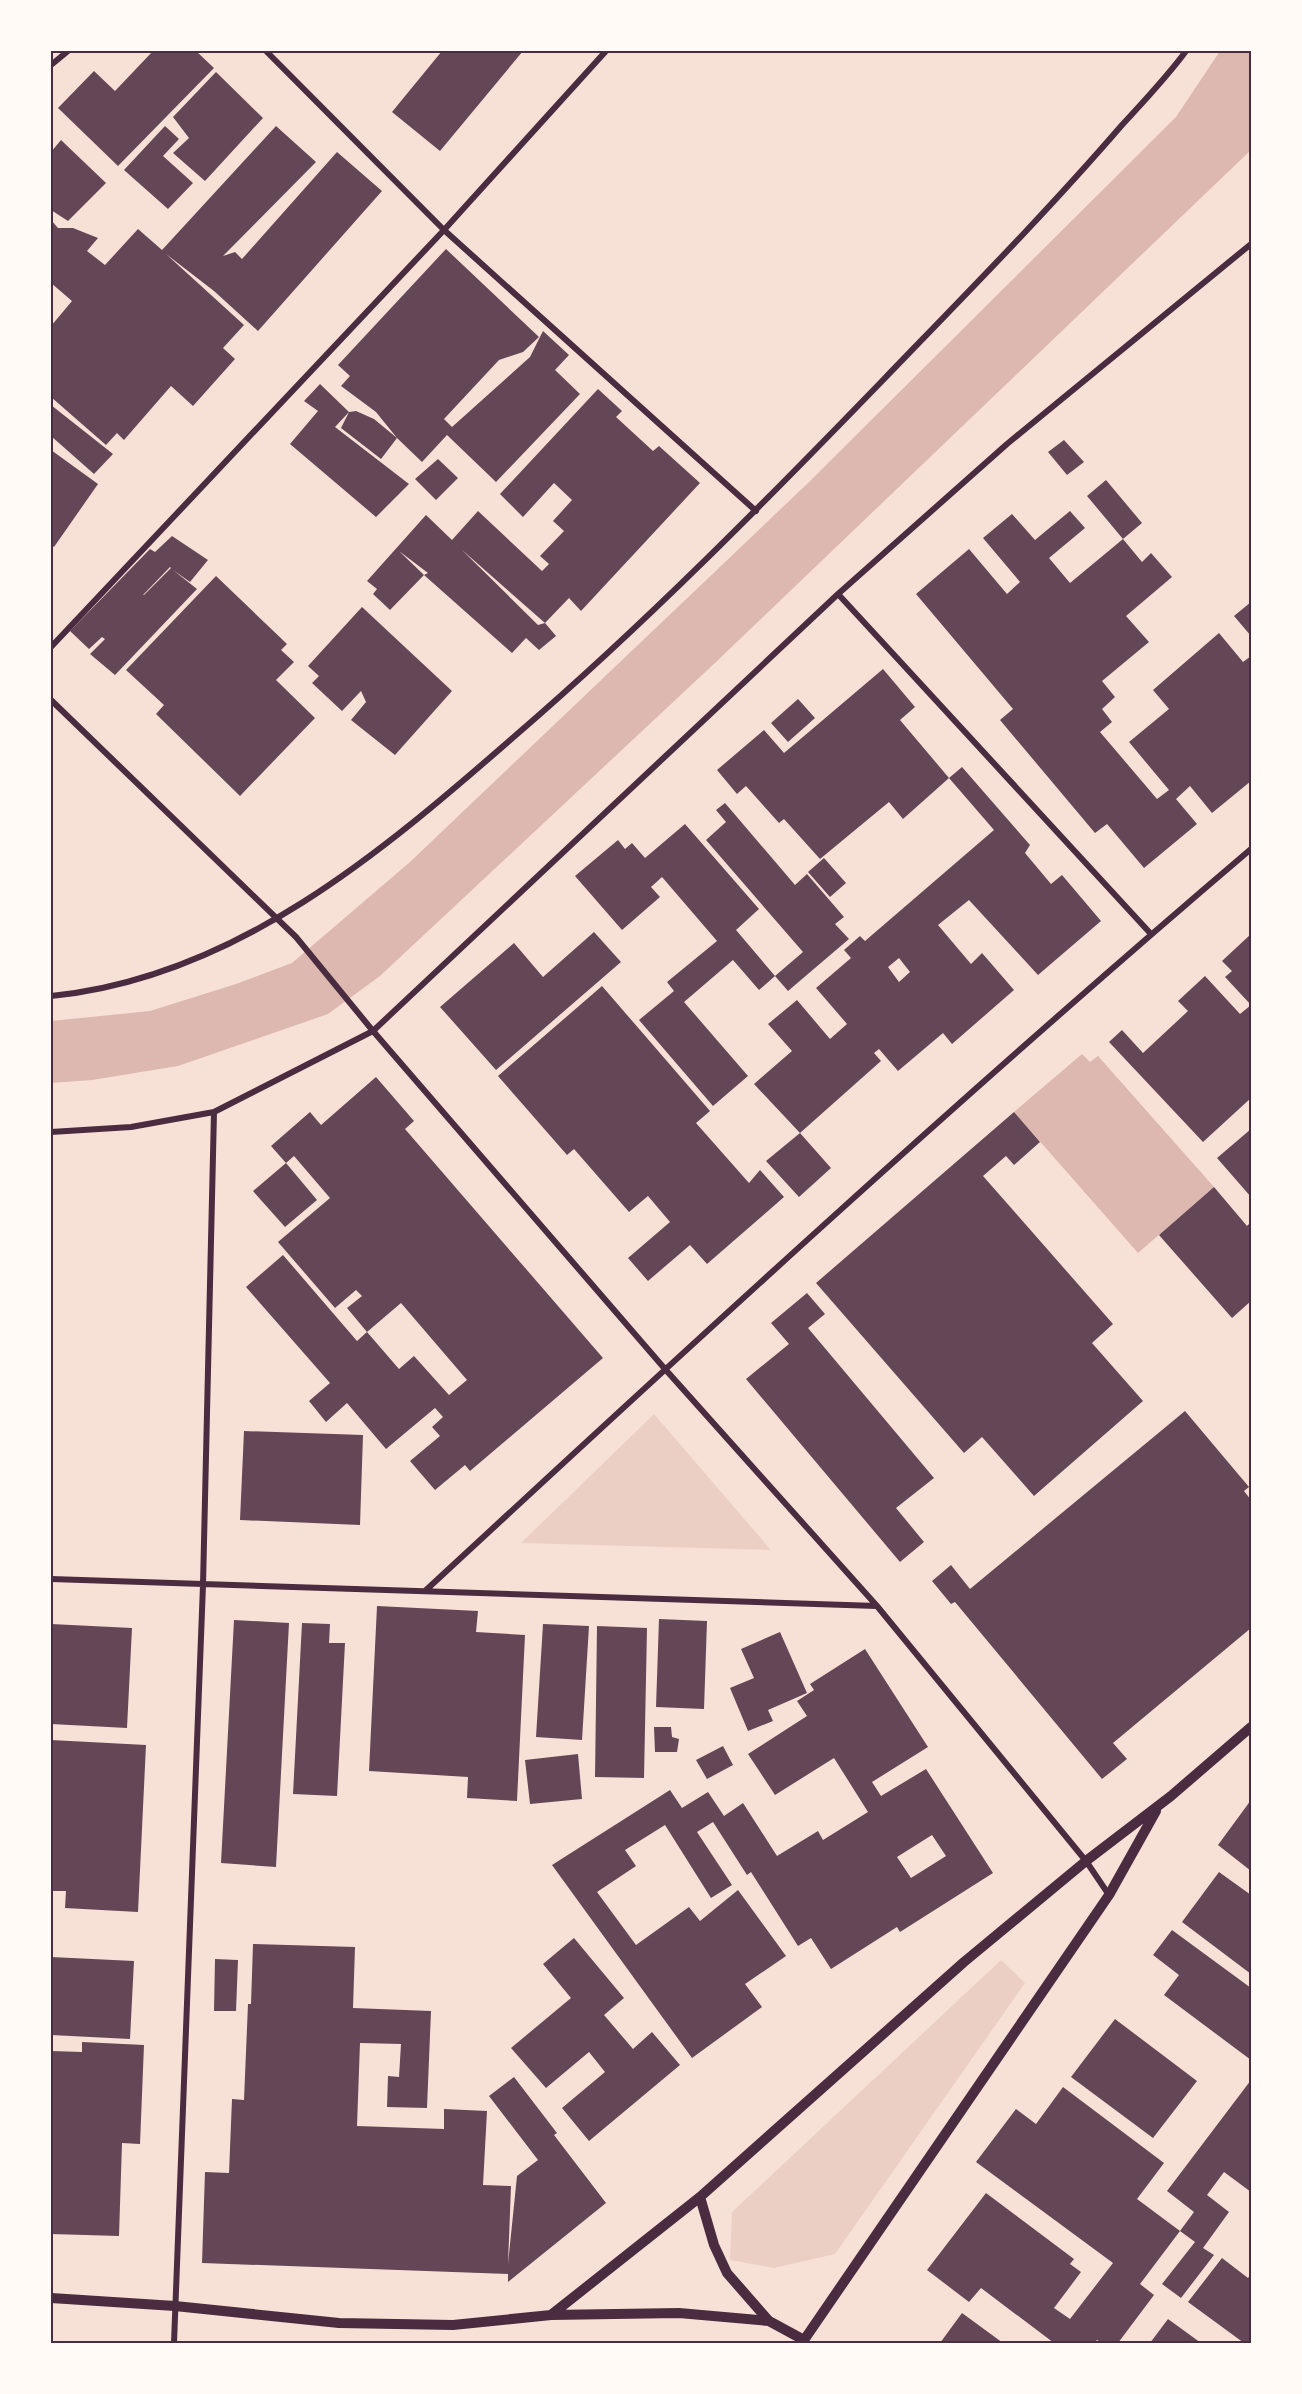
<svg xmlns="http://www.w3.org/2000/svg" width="1302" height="2394" font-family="'Libre Baskerville',serif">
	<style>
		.green { fill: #ebcfc5 }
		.water { fill: #dcb8b0 }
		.building { fill: #644757; fill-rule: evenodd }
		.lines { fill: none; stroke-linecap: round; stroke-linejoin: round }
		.minor { stroke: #4a2c40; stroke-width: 6 }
		.tertiary { stroke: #4a2c40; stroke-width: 10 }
		.neatline { fill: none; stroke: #4a2c40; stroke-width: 2 }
	</style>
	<rect width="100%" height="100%" fill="#f7e1d7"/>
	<path class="green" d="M654,1414L771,1550L521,1543Z
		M1001,1960L1025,1983L835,2254L774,2268L730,2260L732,2212Z"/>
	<path class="water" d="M1220,51H1251V150L716,662L380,976L328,1014L178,1066L92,1080L51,1083V1021L150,1011L236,984L292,963L410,862L808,483L1176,117Z
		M1082,1054L1090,1062L1098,1056L1214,1187L1138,1253L1014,1112Z"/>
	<path class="building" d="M153,51H196L214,68L118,166L58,108L94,71L115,91Z
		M442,51H523L440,151L392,112Z
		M216,72L263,118L205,181L173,153L189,138L173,117Z
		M165,126L179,139L163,156L193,183L168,209L124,170Z
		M276,126L316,162L223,256L235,252L242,259L337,152L382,191L258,331L214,291L166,254L244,325L223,348L235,359L193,406L171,386L124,440L117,433L106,445L51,397V326L72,301L51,283V220L58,228H73L98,238L87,251L105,265L138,229L162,250Z
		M61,140L106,183L68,221L51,210V152Z
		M446,249L539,337L523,352L499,360L444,419L452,427L530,357L543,331L569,355L555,370L580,394L496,482L447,435L422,462L397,438L381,459L341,428L349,412L356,411L374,419L397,438L376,412L341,386L350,376L338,365Z
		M320,384L349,412L335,427L409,484L376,517L290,444L318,411L304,401Z
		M598,389L622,411L616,417L653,451L659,446L700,483L581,611L569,598L545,623L461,549L538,625L545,623L556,636L539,650L526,638L512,653L424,575L428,573L399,551L424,575L390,610L373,594L377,589L367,581L426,515L452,540L478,511L542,571L549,564L540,556L564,531L553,521L572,500L554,483L523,517L500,494Z
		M51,405L113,454L94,474L51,436Z
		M1064,440L1084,462L1067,475L1048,452Z
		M51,450L98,484L54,547L51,544Z
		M438,459L458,478L436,500L415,479Z
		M1106,480L1142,523L1123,539L1087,496Z
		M1070,511L1085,528L1049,558L1070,583L1123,539L1142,562L1151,553L1172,577L1126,616L1149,642L1102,681L1115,697L1102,709L1112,722L1100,732L1157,799L1169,790L1129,742L1169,709L1153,690L1219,633L1243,662L1251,656V781L1212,813L1190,786L1176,799L1197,824L1144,868L1107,824L1095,833L1000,720L1013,709L916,594L969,549L1007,594L1020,582L983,538L1012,514L1035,540Z
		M172,536L208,560L190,582L173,570L197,589L115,675L90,654L105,639L102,637L89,649L70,631L150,549L155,552ZM170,567L171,568L144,595H143Z
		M216,576L287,644L281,650L294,662L276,680L315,718L240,796L156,714L164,705L126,670Z
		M1251,602V636L1234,616Z
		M362,607L452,691L395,755L351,720L366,702L361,691L342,711L312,683L319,676L308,666Z
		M883,669L915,707L900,720L949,778L903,819L889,802L820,859L784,819L779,823L746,786L737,794L717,770L764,730L784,753Z
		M798,699L815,718L788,742L771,723Z
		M962,767L1030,845L1025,853L1051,884L1062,875L1101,921L1038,975L969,900L938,925L971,964L982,953L1014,990L952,1044L943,1033L898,1071L879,1049L874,1053L881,1061L800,1133L831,1168L799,1197L766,1161L800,1133L754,1084L792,1051L768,1024L797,1000L830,1039L847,1024L816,988L851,958L844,950L860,936L865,941L994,830L949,778ZM899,958L910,972L899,982L888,967Z
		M725,803L795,885L807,874L844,917L835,924L849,939L788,991L775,976L803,952L706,840L726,822L716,810Z
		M685,824L759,909L736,930L775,976L759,990L733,960L684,1002L748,1076L713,1106L639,1020L674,991L667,982L717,941L662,877L651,887L660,897L622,930L575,876L618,840L625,849L632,843L645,858Z
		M824,858L846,883L830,897L808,872Z
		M594,932L621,962L496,1070L440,1007L514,943L543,977Z
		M1251,934V1098L1203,1142L1109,1042L1122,1030L1143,1053L1188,1011L1178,1001L1205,976L1240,1014L1251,1005L1225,977L1232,971L1222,961Z
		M602,986L710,1111L696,1123L749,1183L760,1170L784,1197L707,1264L690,1245L648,1281L628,1258L670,1222L648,1196L629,1212L574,1149L567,1155L498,1076Z
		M376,1077L414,1121L405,1129L603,1358L470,1471L465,1465L435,1490L410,1461L440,1436L432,1427L443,1417L435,1408L386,1449L347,1403L326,1422L309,1401L330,1383L246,1287L283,1255L357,1341L367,1332L399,1369L414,1356L449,1395L467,1380L401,1303L367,1332L347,1308L362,1296L356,1290L335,1308L278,1242L330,1198L294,1156L286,1163L271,1146L310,1112L321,1125Z
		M1014,1112L1040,1142L1014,1165L1006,1156L983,1176L1113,1324L1092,1343L1143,1401L1034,1496L982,1437L964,1453L816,1283Z
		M1251,1129V1197L1217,1158Z
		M286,1163L317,1200L285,1227L253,1191Z
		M1214,1187L1247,1226L1251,1222V1301L1232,1318L1159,1235Z
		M807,1293L825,1314L808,1328L934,1478L896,1508L924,1542L900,1562L746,1379L789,1344L771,1323Z
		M1185,1411L1249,1487L1244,1491L1251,1500V1628L1113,1743L1127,1759L1102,1779L955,1602L951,1604L932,1581L951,1565L970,1589Z
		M244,1431L363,1435L360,1525L240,1520Z
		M377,1606L478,1611L476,1632L525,1635L517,1801L467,1798L468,1777L369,1771Z
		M659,1619L707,1621L704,1709L656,1707Z
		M234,1620L289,1623L276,1867L221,1863Z
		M302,1623L330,1624L329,1643H345L337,1796L293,1794Z
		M51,1624L132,1628L127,1728L51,1724Z
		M543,1624L589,1626L582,1740L536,1737Z
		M597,1626L647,1628L644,1778L595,1777Z
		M780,1632L807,1693L768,1710L773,1721L748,1731L730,1688L754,1678L741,1649Z
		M865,1649L928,1747L872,1782L881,1796L926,1769L993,1873L900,1932L897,1927L831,1969L811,1938L798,1946L751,1872L747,1875L713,1822L697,1832L732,1885L711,1898L665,1825L625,1850L636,1866L597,1892L636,1945L689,1907L700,1921L738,1890L786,1956L745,1984L762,2007L692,2058L552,1865L670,1790L682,1808L708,1792L724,1816L743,1803L777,1856L818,1831L823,1840L868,1812L834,1758L775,1795L748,1754L807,1716L797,1701L814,1690L810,1684ZM932,1835L946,1856L911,1878L897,1857Z
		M654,1727H671L672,1737L679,1739L677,1752H655Z
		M51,1740L146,1745L138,1912L65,1908L66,1891H51Z
		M723,1746L733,1765L707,1779L696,1760Z
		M578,1754L582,1799L530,1804L525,1760Z
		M1251,1800V1871L1218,1845Z
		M1219,1872L1251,1895V1974L1182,1922Z
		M1172,1930L1251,1988V2060L1164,1995L1179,1975L1153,1955Z
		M574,1938L624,1998L604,2015L633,2049L652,2032L680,2065L589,2141L562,2108L605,2072L589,2052L546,2088L511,2048L571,1998L543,1964Z
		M253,1944L355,1947L353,2008L431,2011L427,2108L387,2107L388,2076L399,2077L401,2044L360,2043L357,2126L444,2129V2109L487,2111L483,2185L511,2186L508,2264L517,2176L538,2160L489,2096L514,2077L557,2133L554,2135L606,2203L508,2282V2274L202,2263L205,2172L229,2173L232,2099L244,2100L248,2004H251Z
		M51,1957L134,1961L130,2039L51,2035Z
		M215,1959L238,1960L236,2011H214Z
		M1115,2019L1197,2081L1153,2138L1071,2077Z
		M82,2042L144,2045L140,2144L122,2143L119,2236L51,2234V2051L82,2052Z
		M1251,2080V2192L1224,2172L1207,2195L1229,2212L1203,2248L1214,2255L1181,2298L1162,2284L1195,2242L1180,2231L1194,2212L1167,2191Z
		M1063,2087L1164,2163L1137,2199L1180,2231L1140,2284L1154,2295L1118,2343H1102L1097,2340L1094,2343H1054L981,2288L969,2302L927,2270L986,2193L1074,2259L1070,2264L1081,2272L1054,2308L1070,2319L1113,2263L976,2162L1016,2109L1036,2124Z
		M1222,2258L1248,2278L1251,2274V2343H1244L1188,2302Z
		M962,2313L1003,2343H940Z
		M1168,2319L1201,2343H1150Z"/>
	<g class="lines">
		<path class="minor" d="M266,51L444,230L756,511
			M51,65L68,51
			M838,594L1151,934
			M51,647L444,230L606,51
			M51,700L296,937L373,1031L665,1369L877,1606L1086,1861L1109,1895
			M51,996C235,978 382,852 516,735C646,623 766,501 885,378C965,295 1046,213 1122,125C1144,101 1167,77 1186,51
			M51,1132L131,1127L214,1112L373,1031L838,594L1007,444L1251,244
			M51,1579L877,1606
			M425,1591C696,1340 969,1089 1251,849
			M174,2343L203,1585L214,1112"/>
		<path class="tertiary" d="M700,2197L714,2245L727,2273L769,2321L804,2340
			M51,2298L175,2306L339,2323L453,2325L551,2315L679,2313L769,2321
			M551,2315L700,2197L964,1962L1086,1861L1171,1796L1251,1727
			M802,2343L1109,1895L1156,1811"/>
	</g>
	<rect width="1302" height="2394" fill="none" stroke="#fffaf5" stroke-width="105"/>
	<rect x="52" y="52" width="1198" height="2290" class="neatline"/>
</svg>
